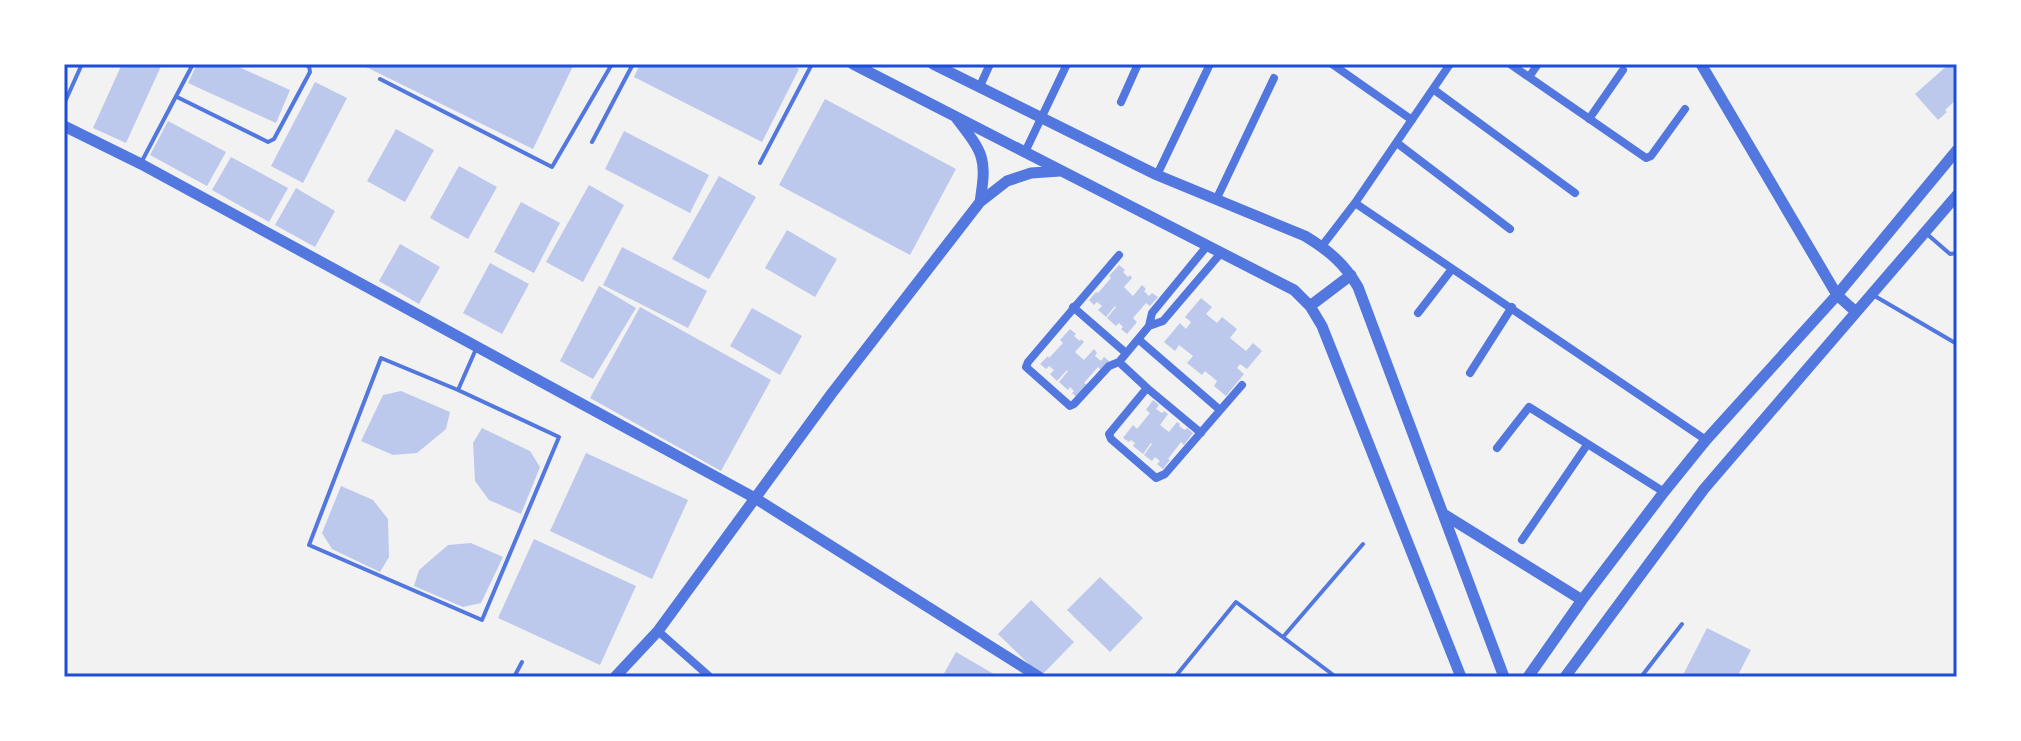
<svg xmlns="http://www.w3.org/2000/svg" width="2021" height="741" font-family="'Source Serif 4',serif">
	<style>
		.building { fill: #bdc9ec }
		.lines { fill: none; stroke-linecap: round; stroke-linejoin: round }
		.service { stroke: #5277de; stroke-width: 4 }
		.minor { stroke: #5277de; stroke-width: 8 }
		.tertiary { stroke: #5277de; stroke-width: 11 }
		.neatline { fill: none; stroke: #1d4ed8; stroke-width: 3 }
	</style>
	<rect width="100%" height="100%" fill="#f2f2f2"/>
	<path class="building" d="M122,64H162L126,143L93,128Z
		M197,64H232L290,90L276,123L188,83Z
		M360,64H574L533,149Z
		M640,64H788L799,69L762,142L634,77Z
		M1949,64H1957V99L1945,110L1947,112L1938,120L1915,94Z
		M315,82L347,98L303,183L271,166Z
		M825,99L956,169L910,255L779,185Z
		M168,121L226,152L207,186L150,155Z
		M396,129L434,150L405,202L367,181Z
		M624,131L709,175L690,213L605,169Z
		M231,157L288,188L269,222L212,190Z
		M459,166L497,187L468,239L430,218Z
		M719,176L756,197L709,279L672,259Z
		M589,185L624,205L583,282L546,262Z
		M296,188L335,211L315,247L275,225Z
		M521,202L560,223L534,273L494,252Z
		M787,230L837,259L815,297L765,268Z
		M400,244L440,267L419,304L379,281Z
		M622,247L707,291L688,328L603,285Z
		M490,263L529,284L502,334L463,313Z
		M1119,265L1125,270L1123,272L1128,277L1130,275L1132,278L1124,287L1133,296L1142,285L1146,289L1144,291L1149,296L1152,293L1158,297L1150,306L1146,303L1133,318L1137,322L1127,334L1121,329L1123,327L1119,323L1116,326L1107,318L1116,307L1115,306L1106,317L1098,310L1102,306L1097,302L1094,305L1089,300L1096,292L1098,293L1111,278L1109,276Z
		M599,286L636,308L593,379L560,361Z
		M1201,298L1212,307L1206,314L1217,323L1222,317L1237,329L1230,338L1246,351L1253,343L1262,351L1247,369L1240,364L1237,368L1244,374L1226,396L1214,386L1217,381L1205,371L1202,375L1187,363L1193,356L1179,345L1175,351L1164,342L1180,323L1186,329L1191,322L1185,317Z
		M640,307L771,380L721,471L590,398Z
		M752,308L802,336L780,375L730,346Z
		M1070,329L1076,334L1074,336L1080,341L1081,339L1084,342L1075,352L1084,360L1094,349L1097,353L1095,356L1101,361L1104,357L1109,361L1101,370L1098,367L1084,383L1089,386L1078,398L1072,393L1074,391L1070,387L1068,390L1059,382L1068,371L1067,370L1057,381L1050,374L1054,370L1049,366L1046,369L1040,364L1048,356L1049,358L1063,343L1060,340Z
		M401,391L450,412L446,429L417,453L393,455L361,441L383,395Z
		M1153,400L1159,405L1156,409L1162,413L1164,411L1168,414L1160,425L1169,432L1177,422L1180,424L1179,426L1185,430L1187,428L1193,433L1184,445L1181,442L1168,459L1170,460L1163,469L1157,464L1160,461L1155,457L1152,461L1144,455L1152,444L1151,443L1143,454L1133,446L1135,443L1131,440L1129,442L1123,438L1133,425L1137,429L1150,413L1146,410Z
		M482,428L530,451L540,467L521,514L489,500L475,481L473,443Z
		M586,453L688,500L652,579L550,531Z
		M341,486L373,500L388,519L389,557L380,572L332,549L322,533Z
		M534,539L636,586L600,665L498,618Z
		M471,543L503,557L481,603L463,607L414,586L419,570L448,545Z
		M1100,577L1143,618L1110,652L1067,610Z
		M1031,600L1074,642L1041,676L998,634Z
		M1707,628L1751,650L1737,677H1682Z
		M956,652L999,677H942Z"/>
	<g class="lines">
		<path class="service" d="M380,79L552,167L612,64
			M177,97L268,142L274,139L310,72L309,66L303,64
			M64,104L82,64
			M592,142L633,64
			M142,161L193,64
			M760,163L812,64
			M1927,234L1950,254L1957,253
			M1873,295L1957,344
			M458,390L381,358L309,545L482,620L559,437L458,390L476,349
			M1283,637L1363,544
			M514,677L522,662
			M1175,677L1236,602L1336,677
			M1641,677L1682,624"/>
		<path class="minor" d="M1332,64L1412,120
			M1510,64L1646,158L1651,156L1685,109
			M1529,77L1538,64
			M980,86L990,64
			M1433,89L1575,193
			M1121,102L1138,64
			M1589,119L1623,70
			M1397,143L1510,229
			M1025,152L1067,64
			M1157,175L1210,64
			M1216,200L1274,78
			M1355,203L1706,440
			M1207,246L1152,313L1149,326L1163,321L1221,253
			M1322,246L1355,203L1450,64
			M1119,255L1028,362L1026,367L1070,406L1074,404L1109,366L1119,362
			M1073,307L1126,353
			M1418,313L1452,269
			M1138,339L1220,410
			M1470,373L1512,307
			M1147,388L1119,362L1149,326
			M1201,433L1147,388L1109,434L1111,439L1156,478L1165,474L1242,385
			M1497,448L1529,407L1664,492
			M1522,540L1587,445
			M658,631L710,677"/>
		<path class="tertiary" d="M853,64L1294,290L1310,306L1322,326L1461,677
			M933,64L1157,175L1305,236C1328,250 1344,263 1358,287L1504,677
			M1701,64L1837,295L1856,312
			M957,119C984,154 987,158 980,202
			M64,126L141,164L755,498L1039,677
			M1310,306L1351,275
			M1445,515L1582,600
			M615,677L658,631L832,393L980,202L1007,181L1031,173L1060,171
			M1528,677L1582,600L1664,492L1706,440L1837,295L1957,150
			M1565,677L1704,489L1957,195"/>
	</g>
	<rect width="2021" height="741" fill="none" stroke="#ffffff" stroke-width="132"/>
	<rect x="66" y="66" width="1889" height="609" class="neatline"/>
</svg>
